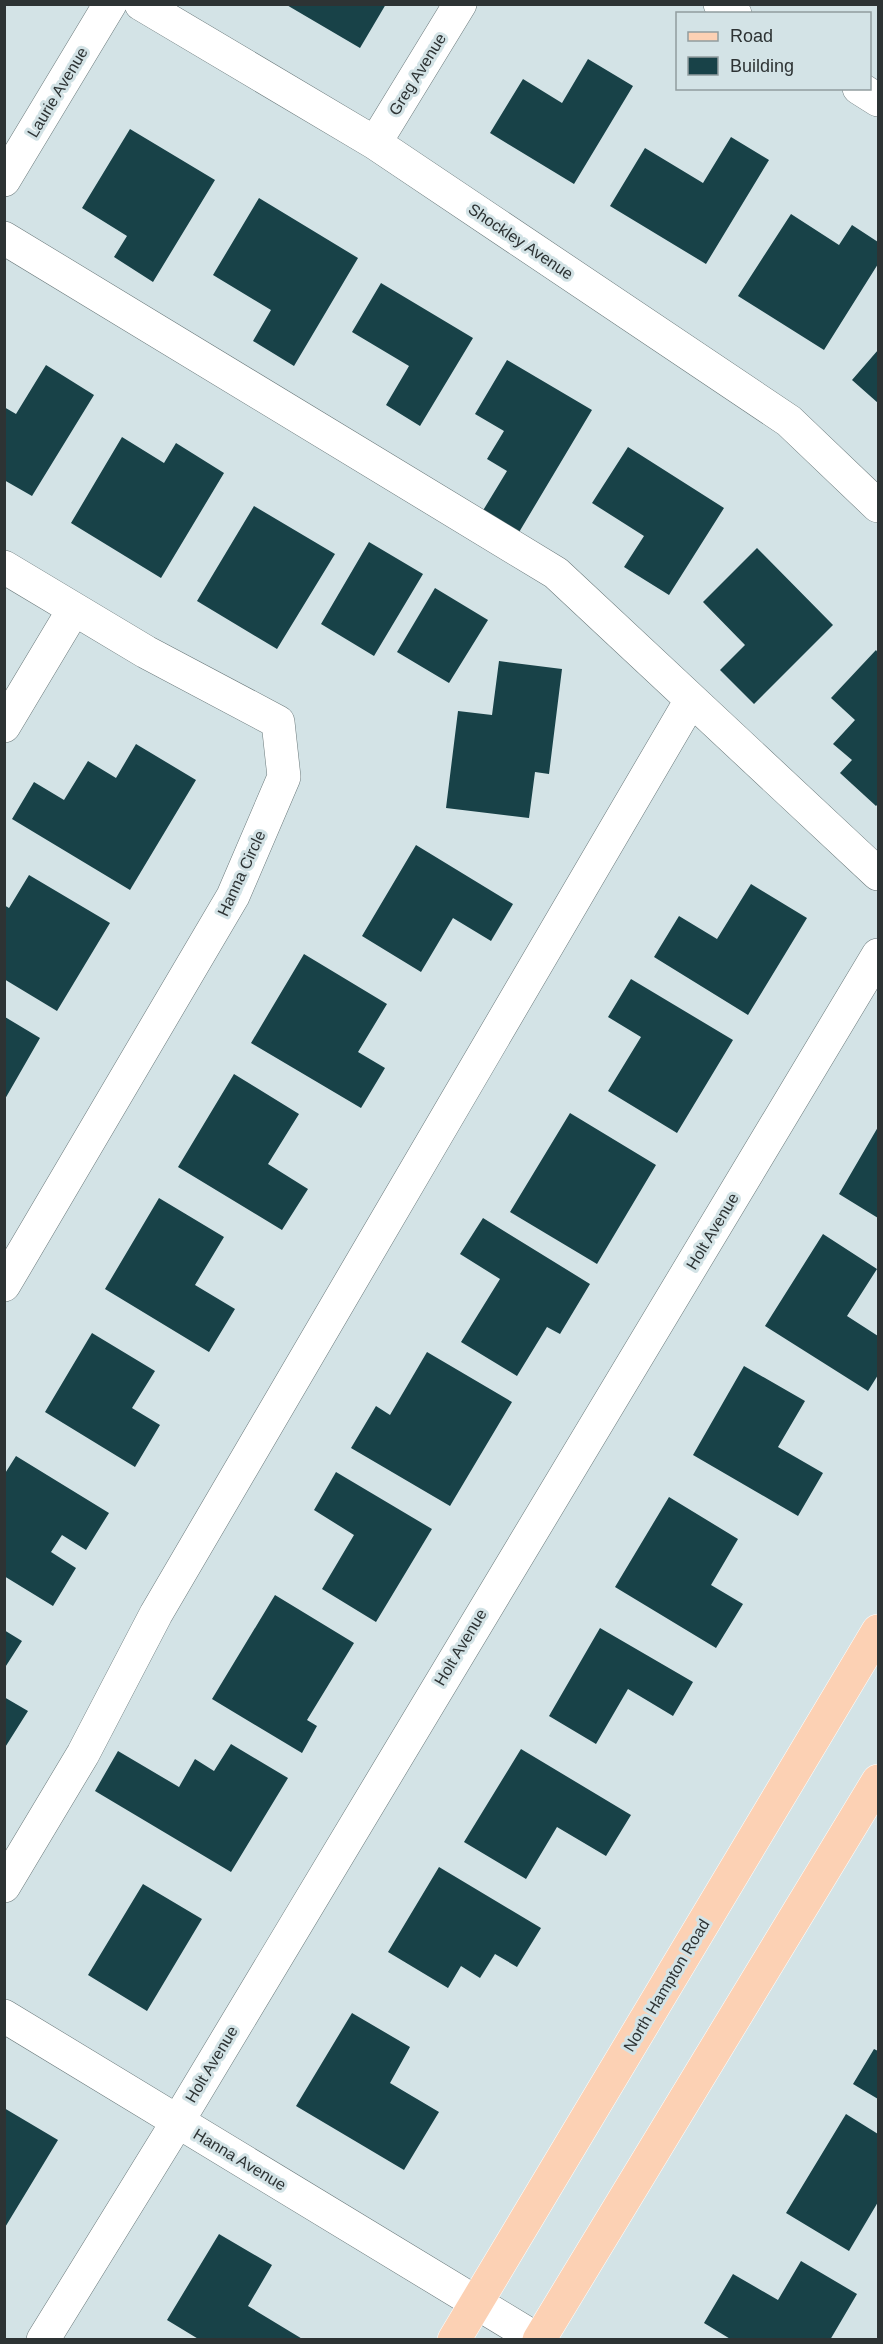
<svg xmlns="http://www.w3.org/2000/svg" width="883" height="2344" font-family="Helvetica,sans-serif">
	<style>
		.building { fill: #184248 }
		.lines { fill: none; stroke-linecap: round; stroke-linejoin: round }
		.minor-casing { stroke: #6a797b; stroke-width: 34 }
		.major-casing { stroke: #fff; stroke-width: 34 }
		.minor { stroke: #fff; stroke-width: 33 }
		.major { stroke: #fcd1b4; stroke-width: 33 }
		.labels { text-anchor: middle; stroke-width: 6; stroke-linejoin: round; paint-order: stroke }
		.street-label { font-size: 16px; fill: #2d3334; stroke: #d3e3e6 }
	</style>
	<rect width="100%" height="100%" fill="#d3e3e6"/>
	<path class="building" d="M285,4H386L360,48Z
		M588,59L633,86L574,184L490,133L523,79L562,103Z
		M130,129L215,180L153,282L114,257L127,236L82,208Z
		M731,137L769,160L706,264L610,206L645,148L703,183Z
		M259,198L358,258L294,366L253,341L271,310L213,275Z
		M791,214L839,245L852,225L878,242V264L824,350L738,296Z
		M381,283L473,338L420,426L386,405L409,366L352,332Z
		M878,350V403L852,380Z
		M507,360L592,410L512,544L476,522L507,471L487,459L504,431L475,414Z
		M46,365L94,395L32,496L4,480V407L16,414Z
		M122,437L164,463L176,443L224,473L161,578L71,523Z
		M628,447L724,508L669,595L624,567L644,536L592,503Z
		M254,506L335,554L277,649L197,601Z
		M369,542L423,574L374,656L321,624Z
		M757,548L833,625L754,704L720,670L745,645L703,602Z
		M435,588L488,620L449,683L397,652Z
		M876,650L878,653V804L876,806L840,773L852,760L833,744L855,720L831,698Z
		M499,661L562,669L549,774L535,772L529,818L446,808L458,711L492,715Z
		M136,744L196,780L130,890L12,819L34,782L64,800L88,761L116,778Z
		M416,845L513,904L491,941L453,918L421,972L362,936Z
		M29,875L110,923L57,1011L4,979V905L9,908Z
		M751,884L807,918L748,1015L654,957L679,916L717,939Z
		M304,954L387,1004L358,1052L385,1068L361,1108L251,1043Z
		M631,979L733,1040L677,1133L608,1091L641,1037L608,1017Z
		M5,1017L40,1038L5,1099Z
		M234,1074L299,1114L268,1164L308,1189L282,1230L178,1167Z
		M570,1113L656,1165L597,1264L510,1212Z
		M878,1127V1218L839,1194Z
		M159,1198L224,1237L195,1285L235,1309L209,1352L105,1289Z
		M483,1218L590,1284L560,1334L547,1327L517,1376L461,1342L500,1279L460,1254Z
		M823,1234L877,1269L847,1316L878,1336V1375L868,1391L765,1326Z
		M92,1333L155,1371L132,1408L160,1425L135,1467L45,1412Z
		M427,1352L512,1402L450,1506L351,1448L376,1406L390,1415Z
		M744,1366L805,1401L778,1447L823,1473L798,1516L693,1455Z
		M16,1456L109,1513L86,1550L62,1535L51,1552L76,1568L53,1606L4,1576V1475Z
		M336,1472L432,1529L376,1622L322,1589L354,1535L314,1510Z
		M669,1497L738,1539L711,1585L743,1604L716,1648L615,1587Z
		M275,1595L354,1643L307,1720L317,1726L302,1753L212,1699Z
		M600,1628L693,1682L673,1716L628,1689L596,1744L549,1716Z
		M4,1630L22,1641L4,1669Z
		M4,1697L28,1711L4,1749Z
		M231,1744L288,1778L231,1872L95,1791L118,1751L179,1787L195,1759L214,1771Z
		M521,1749L631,1815L606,1856L557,1827L526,1879L464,1842Z
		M439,1867L541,1928L517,1967L495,1954L480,1978L461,1966L448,1988L388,1952Z
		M143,1884L202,1919L147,2011L88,1975Z
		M352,2013L410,2047L390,2083L439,2112L404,2170L296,2106Z
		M874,2049L878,2051V2099L853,2084Z
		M4,2108L58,2140L4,2229Z
		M846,2114L878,2134V2202L849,2251L786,2213Z
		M219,2234L272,2265L248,2306L304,2340H200L167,2320Z
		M801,2261L857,2294L830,2340H732L704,2323L733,2274L778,2300Z"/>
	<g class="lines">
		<defs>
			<path id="minor" d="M141,4L375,143L789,421L878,506
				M720,4L735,14
				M859,88L878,100
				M375,143L460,4
				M4,180L110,4
				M4,238L556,573L878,874
				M4,567L146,652L278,722L284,777L233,896L4,1285
				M4,726L74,609
				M4,1886L83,1754L156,1614L691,700
				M4,2016L538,2340
				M43,2340L178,2121L878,955"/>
			<path id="major" d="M454,2340L878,1631
				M539,2340L878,1781"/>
		</defs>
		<use href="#minor" class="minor-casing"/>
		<use href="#major" class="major-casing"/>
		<use href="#minor" class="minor"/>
		<use href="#major" class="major"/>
	</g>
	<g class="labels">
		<g class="street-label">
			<text transform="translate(417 74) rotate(-58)" y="6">Greg Avenue</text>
			<text transform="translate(57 92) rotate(-59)" y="6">Laurie Avenue</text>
			<text transform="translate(521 241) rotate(34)" y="6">Shockley Avenue</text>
			<text transform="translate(241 873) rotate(-65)" y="6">Hanna Circle</text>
			<text transform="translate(712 1231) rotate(-59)" y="6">Holt Avenue</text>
			<text transform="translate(460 1647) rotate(-59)" y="6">Holt Avenue</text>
			<text transform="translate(666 1985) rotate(-59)" y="6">North Hampton Road</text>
			<text transform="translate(211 2064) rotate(-59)" y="6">Holt Avenue</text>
			<text transform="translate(240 2159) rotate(31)" y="6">Hanna Avenue</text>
		</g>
	</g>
	<rect width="883" height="2344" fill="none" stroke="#2d3334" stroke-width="12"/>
	<rect x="676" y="12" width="195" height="78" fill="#d3e3e6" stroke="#919d9f" stroke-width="1.5"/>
	<rect x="688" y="32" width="30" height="9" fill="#fcd1b4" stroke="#919d9f" stroke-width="1.5"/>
	<text x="730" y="42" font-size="18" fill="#2d3334">Road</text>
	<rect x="688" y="57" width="30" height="18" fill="#184248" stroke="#919d9f" stroke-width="1.5"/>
	<text x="730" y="72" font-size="18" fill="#2d3334">Building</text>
</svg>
